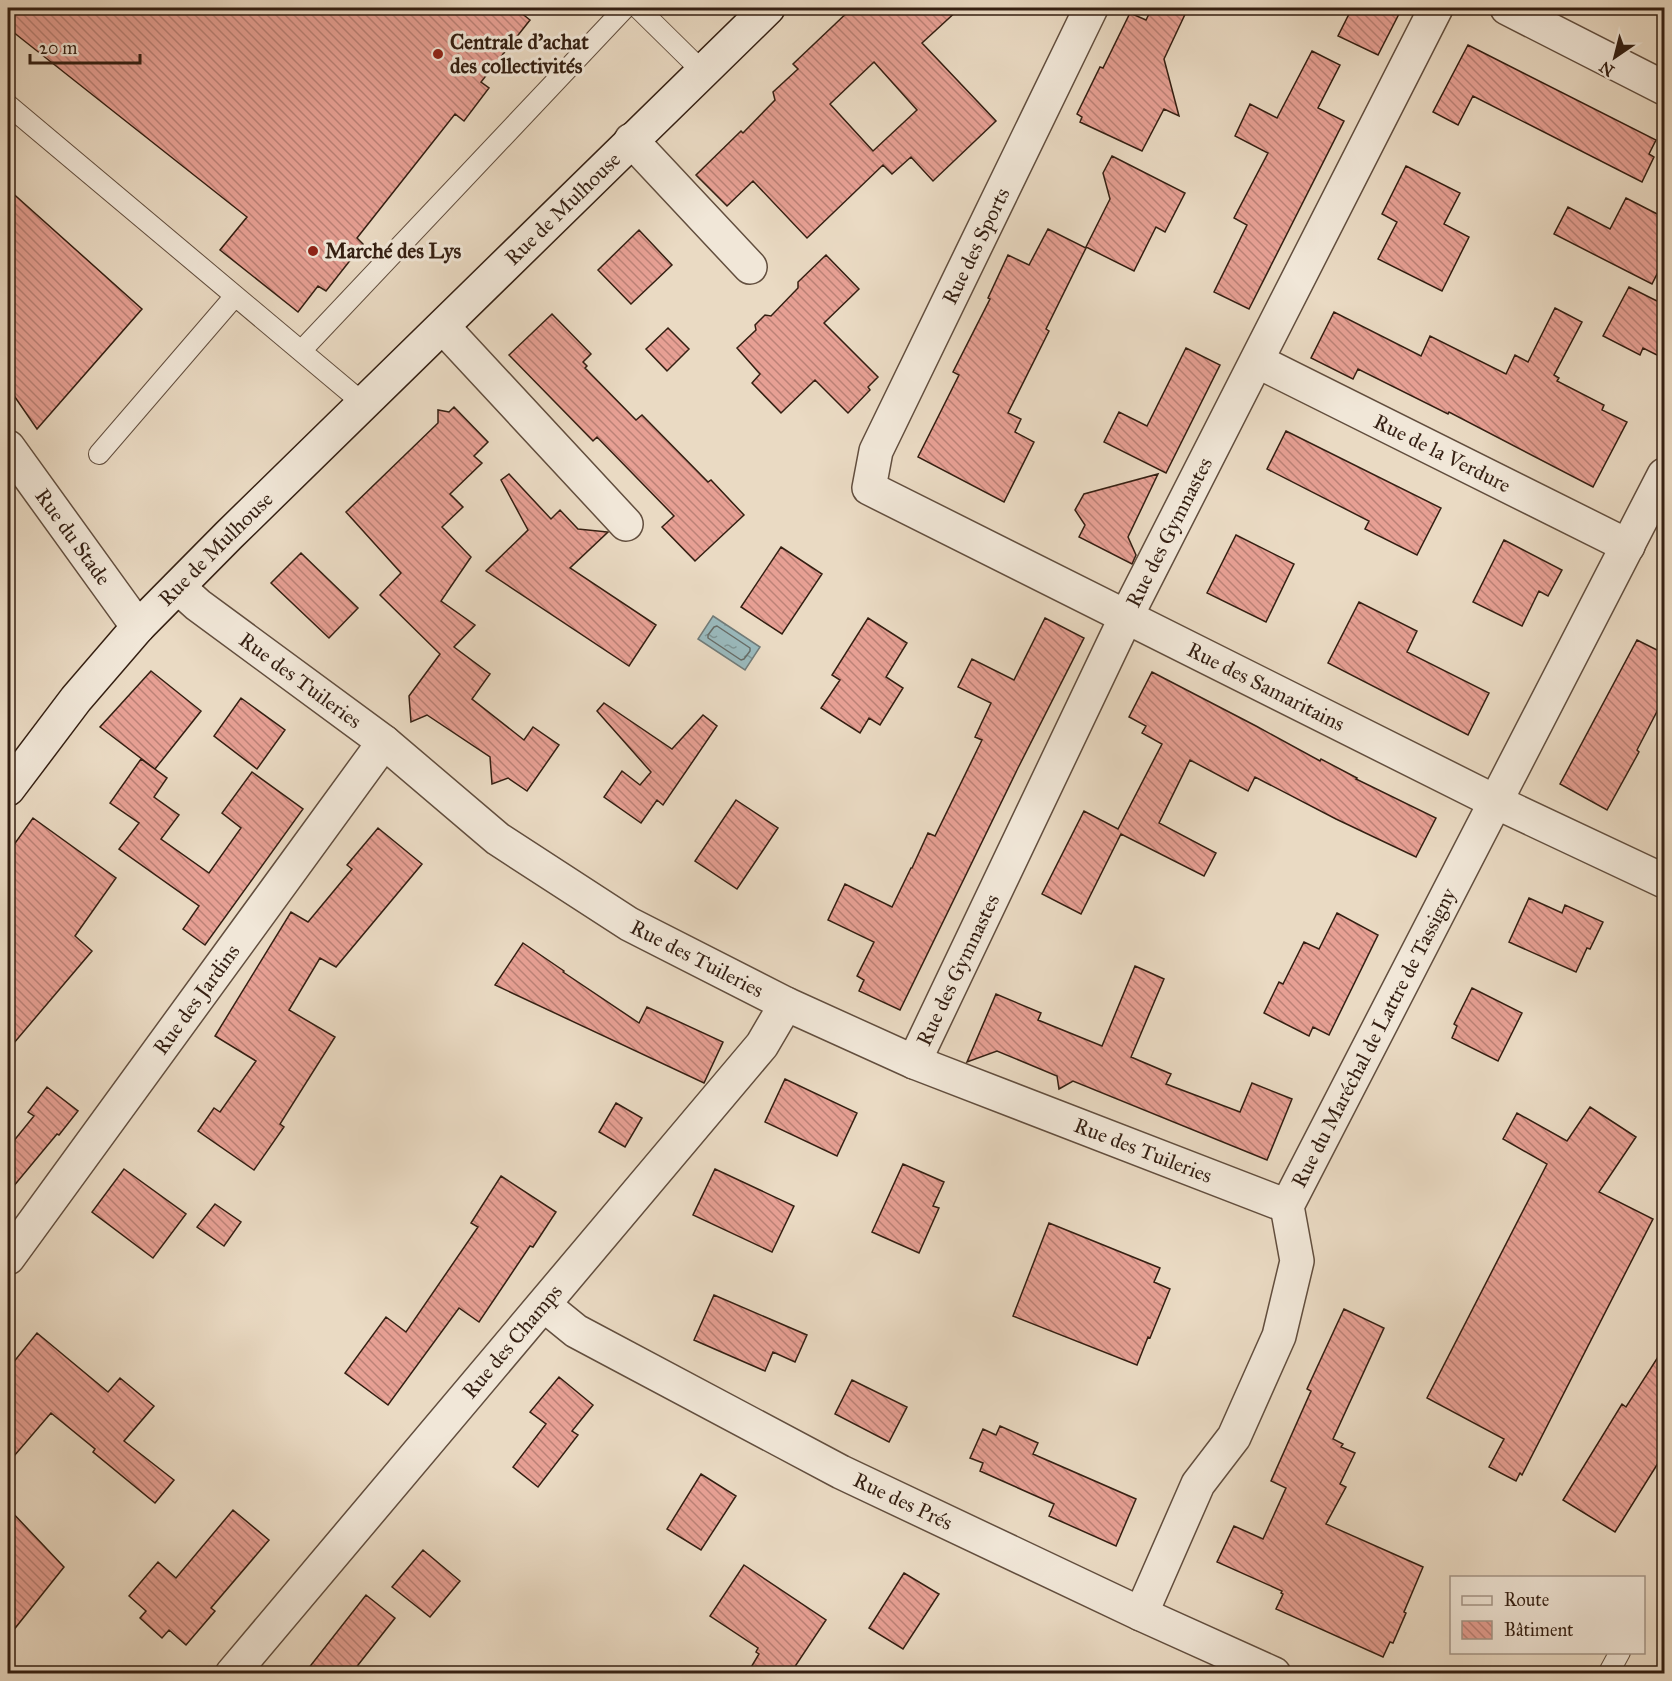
<svg xmlns="http://www.w3.org/2000/svg" width="1672" height="1681" font-family="'IM FELL Great Primer',serif">
	<style>
		.water { fill: url(#water-ripples); stroke: #717b78; stroke-width: 1.5 }
		.lines { fill: none; stroke-linecap: round; stroke-linejoin: round }
		.shore { stroke: #676c67; stroke-width: 1.5 }
		.building { fill: url(#building-back-hatch); stroke: #341f12; stroke-width: 1.5; fill-rule: evenodd }
		.service-casing { stroke: #624e3e; stroke-width: 22 }
		.minor-casing { stroke: #624e3e; stroke-width: 36 }
		.secondary-casing { stroke: #341f12; stroke-width: 36 }
		.service { stroke: #f1e7d8; stroke-width: 20 }
		.minor { stroke: #f1e7d8; stroke-width: 33 }
		.secondary { stroke: #f1e7d8; stroke-width: 33 }
		.poi-dot { fill: #8f2418; stroke: #f1e7d8; stroke-width: 2 }
		.labels { text-anchor: middle; stroke-width: 6; stroke-linejoin: round; paint-order: stroke }
		.poi-label { font-size: 21px; font-weight: bold; fill: #341f12; stroke: #f1e7d8; text-anchor: start }
		.street-label { font-size: 21px; fill: #341f12; stroke: #f1e7d8 }
	</style>
	<defs>
		<pattern id="water-ripples" width="26" height="14" patternUnits="userSpaceOnUse" patternTransform="scale(1.5)"><rect width="26" height="14" fill="#9ab9bc"/><path d="M2 4q2-2 4 0t4 0M15 11q2-2 4 0t4 0" fill="none" stroke="#7e9697"/></pattern>
		<pattern id="building-back-hatch" width="6" height="6" patternUnits="userSpaceOnUse" patternTransform="scale(1.5)"><rect width="6" height="6" fill="#e7a094"/><path d="M-1 5l2 2M0 0l6 6M5-1l2 2" fill="none" stroke="#bc8277"/></pattern>
	</defs>
	<rect width="100%" height="100%" fill="#eadac3"/>
	<filter id="stains"><feTurbulence type="fractalNoise" baseFrequency=".00333" numOctaves="4"/><feColorMatrix values="0 0 0 0 .2 0 0 0 0 .09 0 0 0 0 .02 0 0 0 .5 -.17"/></filter>
	<radialGradient id="worn" r=".72"><stop offset=".6" stop-color="#630" stop-opacity="0"/><stop offset="1" stop-color="#630" stop-opacity=".3"/></radialGradient>
	<path class="water" d="M713,616L760,647L745,670L698,639Z"/>
	<g class="lines">
		<path class="shore" d="M717,626L750,648V651L744,659L741,660L708,638V635L714,627Z"/>
	</g>
	<path class="building" d="M8,8H515L530,20L481,82L489,88L464,121L455,114L357,238L363,244L326,291L318,286L298,312L220,250L247,217L8,28Z
		M852,8H960L922,43L996,121L933,181L911,157L892,174L883,165L807,238L753,181L727,206L696,175L741,131L743,133L775,100L773,92L798,69L793,64ZM874,62L917,110L873,151L830,104Z
		M1152,8H1188L1164,59L1179,116L1164,109L1142,151L1080,122L1082,117L1077,114L1100,67L1103,68L1130,13L1146,20Z
		M1352,8H1402L1378,55L1338,36Z
		M1468,45L1656,140L1649,154L1654,157L1642,182L1473,96L1458,125L1433,112Z
		M1312,51L1340,65L1318,108L1344,121L1249,309L1214,292L1247,225L1234,218L1268,153L1235,136L1250,104L1277,118Z
		M1112,156L1185,193L1165,232L1156,227L1134,271L1086,247L1110,199L1103,173Z
		M1406,166L1460,193L1444,224L1469,237L1442,291L1378,259L1397,222L1382,214Z
		M8,189L142,309L37,429L8,387Z
		M1626,198L1665,218V258L1652,284L1554,234L1568,207L1610,229Z
		M1048,229L1086,248L1046,329L1049,331L1008,413L1021,419L1015,432L1034,442L1004,502L918,457L959,375L953,372L990,299L988,298L1008,255L1029,265Z
		M639,230L672,265L631,304L598,270Z
		M826,255L859,289L824,323L878,377L868,387L870,390L848,413L815,380L781,413L752,383L760,374L737,348L756,330L755,325L765,315L771,316L798,288V282Z
		M1629,287L1665,305V359L1643,348L1640,355L1603,336Z
		M1555,308L1582,322L1554,375L1559,378L1557,381L1604,405L1602,410L1627,422L1593,487L1449,412L1448,414L1358,369L1353,379L1311,358L1334,312L1421,356L1430,336L1506,374L1515,355L1528,362Z
		M552,314L591,354L583,362L587,366L585,368L636,420L642,415L708,482L711,480L744,515L695,561L662,527L674,516L597,437L593,441L509,355Z
		M668,328L689,349L667,371L646,349Z
		M1186,348L1220,365L1166,473L1104,442L1119,412L1147,426Z
		M454,407L488,442L474,456L482,463L450,494L463,507L442,527L471,557L441,601L475,625L454,647L490,674L472,699L524,740L533,727L559,745L527,791L508,778L492,784L490,757L427,715L411,722L409,696L440,654L380,595L401,573L346,512L438,423V410L449,412Z
		M1286,431L1441,508L1417,555L1365,529L1369,521L1267,469Z
		M509,474L551,519L560,510L578,529L608,532L570,568L656,625L629,666L486,571L528,530L501,480Z
		M1158,474L1128,537L1136,555L1132,564L1079,537L1085,525L1075,510L1084,494Z
		M1236,535L1294,564L1266,622L1207,593Z
		M1504,540L1562,570L1548,596L1539,591L1522,626L1473,602Z
		M781,547L822,574L782,634L741,607Z
		M301,553L358,608L329,638L271,583Z
		M1359,602L1417,631L1407,652L1489,693L1468,735L1328,663Z
		M868,618L907,643L886,677L903,688L880,725L869,718L860,733L821,708L840,680L832,675Z
		M1045,618L1084,638L1018,768L900,1010L859,991L864,980L857,976L874,942L828,920L845,884L892,907L911,868H912L928,833L935,836L982,740L975,737L991,703L958,687L972,659L1014,680Z
		M1637,640L1665,654V696L1637,750L1639,752L1607,810L1560,784Z
		M151,671L201,711L155,769L100,727Z
		M1152,672L1256,726L1320,761L1321,759L1357,778L1356,779L1436,818L1416,857L1336,819L1255,777L1248,791L1190,760L1159,823L1216,853L1204,876L1121,834L1081,914L1042,894L1084,811L1118,829L1162,744L1142,733L1146,726L1129,717Z
		M241,698L285,730L257,769L214,736Z
		M604,703L672,749L703,715L717,726L663,805L657,800L641,823L604,797L622,771L640,785L651,772L597,711Z
		M141,759L167,778L154,797L179,815L161,839L209,873L241,828L222,813L252,772L303,809L205,945L183,929L199,906L119,849L139,823L110,803Z
		M736,800L778,828L737,889L695,861Z
		M33,818L116,878L75,936L92,951L8,1050V853Z
		M378,828L422,864L336,967L320,958L289,1010L335,1037L280,1124L284,1127L254,1170L198,1131L214,1108L220,1112L256,1061L215,1036L291,912L308,922L352,869L347,865Z
		M1529,898L1562,913L1565,905L1603,922L1590,949L1587,948L1576,972L1509,942Z
		M1337,913L1378,935L1329,1035L1313,1027L1309,1036L1264,1013L1279,982L1283,984L1304,942L1319,949Z
		M523,943L564,971L563,972L639,1023L647,1007L723,1042L704,1083L495,985Z
		M1135,966L1164,979L1131,1057L1171,1074L1166,1084L1240,1112L1252,1083L1292,1099L1267,1160L1073,1081L1059,1089L1057,1076L997,1051L967,1062L996,994L1041,1013L1038,1020L1102,1046Z
		M1472,988L1522,1013L1498,1061L1452,1038L1457,1026L1454,1024Z
		M785,1079L857,1113L837,1156L765,1122Z
		M47,1087L78,1111L59,1135L57,1134L8,1193V1148L34,1116L28,1112Z
		M616,1103L642,1118L625,1147L599,1132Z
		M1590,1107L1636,1137L1599,1192L1653,1219L1522,1475L1520,1473L1516,1481L1489,1467L1504,1439L1427,1398L1547,1164L1503,1139L1517,1113L1567,1141Z
		M903,1164L944,1182L933,1206L939,1208L919,1253L872,1232Z
		M124,1169L186,1214L153,1258L92,1212Z
		M715,1169L794,1206L772,1252L693,1215Z
		M501,1176L556,1212L533,1247L530,1246L479,1322L459,1308L388,1405L345,1373L386,1317L406,1332L478,1227L471,1223Z
		M215,1204L241,1222L224,1246L197,1227Z
		M1049,1223L1160,1268L1154,1282L1170,1289L1150,1338L1148,1337L1137,1365L1013,1316Z
		M714,1295L807,1335L795,1362L773,1352L765,1371L694,1340Z
		M1344,1309L1384,1328L1333,1439L1343,1444L1341,1447L1355,1453L1340,1484L1346,1487L1326,1524L1423,1567L1404,1612L1406,1613L1393,1643L1390,1642L1383,1657L1276,1609L1283,1594L1281,1593L1282,1591L1217,1562L1234,1526L1263,1539L1286,1488L1271,1481L1311,1391L1307,1389Z
		M37,1333L108,1392L120,1378L154,1406L124,1441L174,1480L155,1503L93,1452L95,1449L51,1413L8,1463V1369Z
		M1665,1346V1452L1615,1532L1563,1500L1622,1404L1626,1407Z
		M559,1377L593,1405L572,1431L578,1435L538,1487L513,1467L546,1424L530,1412Z
		M852,1380L907,1407L889,1442L835,1414Z
		M1000,1426L1038,1443L1033,1454L1136,1499L1116,1546L1049,1516L1054,1504L980,1471L983,1463L970,1458L983,1429L996,1435Z
		M701,1474L736,1496L701,1550L667,1529Z
		M8,1508L64,1567L8,1637Z
		M233,1510L269,1540L211,1608L215,1611L186,1645L169,1630L162,1638L140,1618L146,1611L129,1596L158,1562L176,1578Z
		M423,1550L460,1581L430,1617L392,1587Z
		M744,1565L826,1620L790,1674H747L759,1654L756,1652L758,1648L710,1616Z
		M904,1573L939,1594L903,1649L869,1628Z
		M366,1595L395,1618L351,1674H304Z"/>
	<g class="lines">
		<defs>
			<path id="service" d="M638,8L702,71
				M8,105L364,404
				M301,351L625,8
				M99,454L235,296
				M1608,1674L1620,1652"/>
			<g id="minor">
				<path id="s1" d="M1091,8L876,451L869,488L1496,802L1664,881"/>
				<path d="M1507,8L1664,88"/>
				<path d="M631,140L750,267"/>
				<path d="M443,327L626,524"/>
				<path id="s2" d="M1257,361L1628,546"/>
				<path id="s3" d="M8,447L138,627"/>
				<path id="s4" d="M178,587L198,605L384,742L498,839L629,924L786,1004L914,1062L1287,1206"/>
				<path id="s5" d="M914,1062L1126,617L1436,8"/>
				<path id="s6" d="M8,1258L384,742"/>
				<path id="s7" d="M544,1305L576,1331L841,1472L1141,1614L1274,1674"/>
				<path id="s8" d="M1141,1614L1198,1484L1234,1437L1279,1336L1297,1261L1287,1206L1664,475"/>
				<path id="s9" d="M232,1674L762,1045L786,1004"/>
			</g>
			<g id="secondary">
				<path id="s10" d="M8,789L76,699L138,627L229,535L768,8"/>
			</g>
		</defs>
		<use href="#service" class="service-casing"/>
		<use href="#minor" class="minor-casing"/>
		<use href="#secondary" class="secondary-casing"/>
		<use href="#service" class="service"/>
		<use href="#minor" class="minor"/>
		<use href="#secondary" class="secondary"/>
	</g>
	<g class="poi-dot">
		<circle cx="438" cy="54" r="6"/>
		<circle cx="313" cy="251" r="6"/>
	</g>
	<g class="labels">
		<g class="poi-label">
			<text x="450" y="49">Centrale d'achat<tspan x="450" dy="24">des collectivités</tspan></text>
			<text x="325" y="258">Marché des Lys</text>
		</g>
		<g class="street-label">
			<text dy="7" stroke="none"><textPath href="#s10" startOffset="804">Rue de Mulhouse</textPath></text>
			<text transform="translate(976 246) rotate(-64)" y="7">Rue des Sports</text>
			<text dy="7" stroke="none"><textPath href="#s2" startOffset="207">Rue de la Verdure</textPath></text>
			<text dy="7" stroke="none"><textPath href="#s5" startOffset="588">Rue des Gymnastes</textPath></text>
			<text dy="7" stroke="none"><textPath href="#s3" startOffset="111">Rue du Stade</textPath></text>
			<text dy="7" stroke="none"><textPath href="#s10" startOffset="318">Rue de Mulhouse</textPath></text>
			<text dy="7" stroke="none"><textPath href="#s4" startOffset="154">Rue des Tuileries</textPath></text>
			<text dy="7" stroke="none"><textPath href="#s1" startOffset="974">Rue des Samaritains</textPath></text>
			<text dy="7" stroke="none"><textPath href="#s4" startOffset="640">Rue des Tuileries</textPath></text>
			<text dy="7" stroke="none"><textPath href="#s5" startOffset="102">Rue des Gymnastes</textPath></text>
			<text dy="7" stroke="none"><textPath href="#s6" startOffset="320">Rue des Jardins</textPath></text>
			<text dy="7" stroke="none"><textPath href="#s8" startOffset="634">Rue du Maréchal de Lattre de Tassigny</textPath></text>
			<text dy="7" stroke="none"><textPath href="#s4" startOffset="1126">Rue des Tuileries</textPath></text>
			<text dy="7" stroke="none"><textPath href="#s9" startOffset="435">Rue des Champs</textPath></text>
			<text dy="7" stroke="none"><textPath href="#s7" startOffset="410">Rue des Prés</textPath></text>
		</g>
	</g>
	<rect width="1672" height="1681" fill="none" stroke="#eadac3" stroke-width="30"/>
	<rect x="9" y="9" width="1654" height="1663" fill="none" stroke="#341f12" stroke-width="3"/>
	<rect x="15" y="15" width="1642" height="1651" fill="none" stroke="#341f12" stroke-width="1.5"/>
	<rect x="1450" y="1576" width="195" height="78" fill="#f1e7d8" stroke="#a59789" stroke-width="1.5"/>
	<rect x="1462" y="1596" width="30" height="9" fill="#f1e7d8" stroke="#a59789" stroke-width="1.5"/>
	<text x="1504" y="1606" font-size="18" fill="#341f12">Route</text>
	<rect x="1462" y="1621" width="30" height="18" fill="url(#building-back-hatch)" stroke="#a59789" stroke-width="1.5"/>
	<text x="1504" y="1636" font-size="18" fill="#341f12">Bâtiment</text>
	<g transform="translate(1615 57) rotate(215)" stroke="#f1e7d8" stroke-width="4.5" paint-order="stroke">
	<path d="M0-4.5L10 22L0 15L-10 22Z" fill="#341f12"/>
	<text y="-9" font-size="16" font-weight="bold" text-anchor="middle" fill="#341f12">N</text>
	</g>
	<path d="M30 54v9h110v-9" fill="none" stroke="#341f12" stroke-width="3"/>
	<text x="39" y="54" font-size="18" fill="#341f12" stroke="#f1e7d8" stroke-width="4.5" paint-order="stroke">20 m</text>
	<rect width="100%" height="100%" filter="url(#stains)"/>
	<rect width="100%" height="100%" fill="url(#worn)"/>
</svg>
